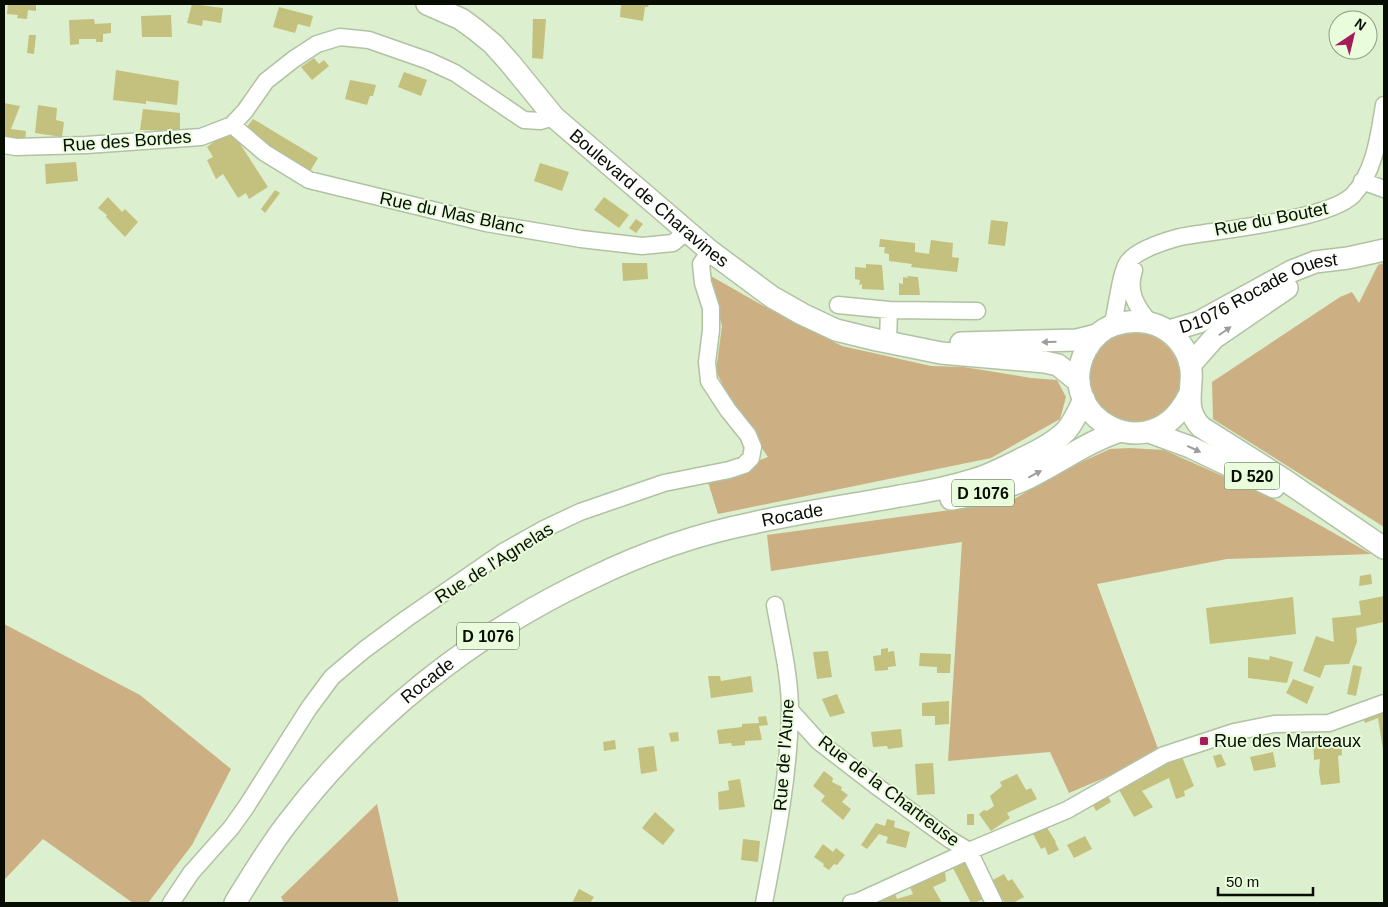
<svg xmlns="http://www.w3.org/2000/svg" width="1388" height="907" font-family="Helvetica,sans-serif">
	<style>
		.green { fill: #ccb084 }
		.building { fill: #c4c07e }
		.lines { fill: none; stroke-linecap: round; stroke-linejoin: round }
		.minor-casing { stroke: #b0c2a2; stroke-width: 19 }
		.major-casing { stroke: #b0c2a2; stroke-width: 24 }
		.minor { stroke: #fff; stroke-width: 16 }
		.major { stroke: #fff; stroke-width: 21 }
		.oneway { fill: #9c9e9b }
		.poi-dot { fill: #a6195b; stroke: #e9fcdb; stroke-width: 2 }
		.labels { text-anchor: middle; stroke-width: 4; stroke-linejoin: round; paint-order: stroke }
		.shield { fill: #e9fcdb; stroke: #4c5544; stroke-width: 1 }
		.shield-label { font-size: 16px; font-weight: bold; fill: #080d04 }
		.street-label { font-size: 18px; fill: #080d04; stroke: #e9fcdb }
		.poi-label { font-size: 18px; fill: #080d04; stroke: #e9fcdb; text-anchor: start }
	</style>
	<rect width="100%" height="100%" fill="#dcefce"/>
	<path class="green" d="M1384,263V527L1213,419L1212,382L1340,297L1352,292L1359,303L1378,265Z
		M709,275L769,309L842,346L931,366L964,367L1031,378L1057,380L1066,397L1060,419L991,458L718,514L707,479L768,457L732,404L716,371L722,326L709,280Z
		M1088 378a46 46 0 1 1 92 0a46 46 0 1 1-92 0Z
		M1129,448L1164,450L1270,497L1371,554L1227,559L1097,584L1160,754L1069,793L1050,752L948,761L962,542L771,571L767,535L1009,502L1060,472L1110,449Z
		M4,624L140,695L231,769L192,845L148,903H133L43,839L4,880Z
		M377,804L399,903H284L281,897Z"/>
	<path class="building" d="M8,4H36V11L28,10L27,19L17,18L18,15L7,14Z
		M192,4L223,8L221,23L203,20L202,26L187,23Z
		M621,4L631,5L649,4L648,7H645L643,21L620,17Z
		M279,7L313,16L310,27L298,24L295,33L273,27Z
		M171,15L172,37H142L141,16Z
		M94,19L95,24L111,23V33L103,34V42H96V39H79V44L70,45L69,20Z
		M533,19H546L543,59L532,58Z
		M29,35H36L34,54L27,53Z
		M314,58L319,64L324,60L329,66L312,80L301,67Z
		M116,70L179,81L177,105L146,101V104L113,100Z
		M404,72L427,80L421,96L398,87Z
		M350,80L376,85L373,96H370L367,105L345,99Z
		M4,103L20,106L11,129L26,131L25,143L4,137Z
		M38,105L57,108L56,120L64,122L62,137L35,133Z
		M143,109L180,113V131L140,130Z
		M253,119L318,158L309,173L251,135L246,128Z
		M233,133L268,187L249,199L246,193L238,198L223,174L216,179L207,160L213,157L207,147L215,141Z
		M76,162L78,181L46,184L45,164Z
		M540,163L569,172L562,191L534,181Z
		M275,190L280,193L265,213L261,209Z
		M108,197L122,212L125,209L138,222L125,237L106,217L107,215L98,208Z
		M604,197L629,215L619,228L594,210Z
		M636,219L643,224L636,233L629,228Z
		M991,220L1008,222L1005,246L988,244Z
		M880,239L915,243V252L929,254L931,240L953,243L952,257L959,258L957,272L911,267L912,264L889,261V254L884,253L885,247H879Z
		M622,263H647L648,279L623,281Z
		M866,264L882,265L884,290L862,289V284L859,285L860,280L855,279V267L866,268Z
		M907,276L918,277L920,295H899V283L903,284V277L908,278Z
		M1371,574L1372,584L1359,586L1360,576Z
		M1384,596V622L1356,628L1357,642L1349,664L1325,665L1320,678L1303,671L1316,636L1334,642L1332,618L1361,615L1359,601Z
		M1293,597L1296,634L1210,644L1206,608Z
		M888,648V652L894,651L896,666L888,667V670L875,671L873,656L881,655V649Z
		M828,651L832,677L817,679L813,652Z
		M920,653L951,654L950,673H937V667L919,666Z
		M1270,656L1293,662L1287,683L1248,678V657L1269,660Z
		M1353,665L1362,667L1356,696L1347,694Z
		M708,676H720L721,681L751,676L753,692L711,698Z
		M1293,679L1314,687L1307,704L1286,693Z
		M837,694L845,713L830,717L822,699Z
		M949,701V724L935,725V716H922V703Z
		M1384,708V749H1383L1378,718L1365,723L1362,715Z
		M766,716L768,725L759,726L762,740L745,741V745L732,746L731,743L719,744L717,730L742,727V724L759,723L758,717Z
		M901,729L903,747L888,749L887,746L873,747L871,732Z
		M678,732L679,741L671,742L669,733Z
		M1341,738L1342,755L1338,756L1340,783L1321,785L1319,772L1320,759L1314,760L1313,740Z
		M615,740L616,749L604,751L603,742Z
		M654,746L657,771L641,774L638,748Z
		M1273,752L1276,767L1254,771L1250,757Z
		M1221,754L1226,765L1217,768L1213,756Z
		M1182,757L1194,786L1184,791L1185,796L1176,799L1169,778L1142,791L1153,807L1134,817L1118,788L1162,765Z
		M933,763L935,794L917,795L915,764Z
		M824,771L833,778L832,782L842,787L841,790L848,795L842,802L851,809L843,820L821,801L825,796L813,786Z
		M1017,774L1026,790L1031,788L1037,799L1007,813L1010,818L991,831L979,814L984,810L987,811L994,806L990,796L1002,786L1000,782Z
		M740,779L745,807L719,810L718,792L729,790L728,781Z
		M1107,794L1111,802L1096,811L1092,803Z
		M655,812L675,830L663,845L642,828Z
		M967,814H974V825H967Z
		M887,819L895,821L894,827L910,832L906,848L886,843L888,837L879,834L867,849L861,845L876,823L885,826Z
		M1046,826L1056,842H1055L1059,850L1048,855L1045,847L1041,849L1032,832Z
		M1085,836L1092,849L1074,858L1067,845Z
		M743,839L760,841L758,862L741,860Z
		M823,844L833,852L836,848L845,855L837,865L834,864L829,870L823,866L824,864L814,857Z
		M967,859L985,898L975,903H971L953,868L954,865Z
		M945,871L946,881L933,887L942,903H866L894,891L897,899L913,894L909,885Z
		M1004,874L1008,881L1012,879L1024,897L1013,903H1005L991,881Z
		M579,889L594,897L590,903H572Z"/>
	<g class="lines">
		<defs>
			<path id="minor" d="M232,125L265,153L309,180L486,223L581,239L642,246L673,243L687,231
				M4,145L16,147L86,145L201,137L232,125L245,111L266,81L294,59L317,44L340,37L369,40L429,61L455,73L524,120L540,121L554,117
				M1362,181L1384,189
				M1134,270C1127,292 1136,306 1149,322
				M838,305L889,310L977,311
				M1112,326C1117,310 1120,273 1128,262C1137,250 1165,241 1180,237C1218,230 1328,220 1353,195C1375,171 1379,135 1384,105
				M888,342L889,310
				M790,710L818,741L875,785L949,839L969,851L994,903
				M171,903L191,873L231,828L246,807L309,708L332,677L364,650L406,619L503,552L544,529L580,512L664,483L729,470L744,465L751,458L753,447L748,435L728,410L709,381L707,362L711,330V308L703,283L701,264L710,251
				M764,903C776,840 789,776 790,711C790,676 781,640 775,605
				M851,903L857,902L969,851L1067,810L1164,755L1234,732L1274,724L1329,723L1384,703"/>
			<g id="major">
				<path id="s1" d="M427,4L461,19L476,30L493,44L510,63L554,117L710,251L772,297L802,314L836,330L877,340L941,353L1045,362L1058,365L1079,382"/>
				<path id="s2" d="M1169,331L1199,322L1292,271L1315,262L1348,258L1384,250"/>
				<path d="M961,343L1077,340L1097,335"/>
				<path d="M1190,365L1214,338L1287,288"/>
				<path d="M1189,395C1152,473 1051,417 1086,350C1092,339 1102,329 1114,325C1132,319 1153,320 1169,332C1184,343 1193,362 1191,381C1190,400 1187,412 1201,427L1283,479L1384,548"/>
				<path d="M1149,432L1190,447L1274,487"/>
				<path d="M951,499C977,495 1004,490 1028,478C1059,463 1087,442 1120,431"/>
				<path id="s3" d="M235,903C251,877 267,850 286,825C366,719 471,635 592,578C643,553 698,534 753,523C801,512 851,505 900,496C926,492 951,487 976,479C992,474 1007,466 1023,458C1038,451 1054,443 1066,431C1074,422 1079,410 1084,399"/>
			</g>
		</defs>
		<use href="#minor" class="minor-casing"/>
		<use href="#major" class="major-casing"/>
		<use href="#minor" class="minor"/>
		<use href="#major" class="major"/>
	</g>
	<defs><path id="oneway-solid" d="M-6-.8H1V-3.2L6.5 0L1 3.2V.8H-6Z" transform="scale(1.25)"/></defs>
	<g class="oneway">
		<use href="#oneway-solid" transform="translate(1225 331) rotate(-35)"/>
		<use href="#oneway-solid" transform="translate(1049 342) rotate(178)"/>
		<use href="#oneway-solid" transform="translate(1194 449) rotate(25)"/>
		<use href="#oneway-solid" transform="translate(1035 474) rotate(-28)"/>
	</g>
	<rect class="poi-dot" x="1199" y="736" width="10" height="10" rx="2.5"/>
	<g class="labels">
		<g class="shield">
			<rect x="1224.5" y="462.5" width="55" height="27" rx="4"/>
			<rect x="952" y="479.5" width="62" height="27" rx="4"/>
			<rect x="457" y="622.5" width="62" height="27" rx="4"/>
		</g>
		<g class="shield-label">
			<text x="1252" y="482">D 520</text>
			<text x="983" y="499">D 1076</text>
			<text x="488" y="642">D 1076</text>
		</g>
		<g class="street-label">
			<text transform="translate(127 141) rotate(-4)" y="6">Rue des Bordes</text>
			<text dy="6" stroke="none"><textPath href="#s1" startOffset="298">Boulevard de Charavines</textPath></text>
			<text transform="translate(452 213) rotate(12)" y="6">Rue du Mas Blanc</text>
			<text transform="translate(1271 219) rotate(-11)" y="6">Rue du Boutet</text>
			<text dy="6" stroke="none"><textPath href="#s2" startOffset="98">D1076 Rocade Ouest</textPath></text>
			<text dy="6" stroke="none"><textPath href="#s3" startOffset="701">Rocade</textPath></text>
			<text transform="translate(494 563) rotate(-32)" y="6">Rue de l'Agnelas</text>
			<text dy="6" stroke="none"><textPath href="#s3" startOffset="296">Rocade</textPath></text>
			<text transform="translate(784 755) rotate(-86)" y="6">Rue de l'Aune</text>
			<text transform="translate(889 791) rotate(37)" y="6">Rue de la Chartreuse</text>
		</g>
		<g class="poi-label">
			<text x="1214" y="747">Rue des Marteaux</text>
		</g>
	</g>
	<rect width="1388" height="907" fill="none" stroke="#080d04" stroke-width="10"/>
	<g transform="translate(1353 35) rotate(35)"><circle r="24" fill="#e9fcdb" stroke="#8f9c85"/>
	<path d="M0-4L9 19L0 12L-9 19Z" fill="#a6195b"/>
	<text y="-8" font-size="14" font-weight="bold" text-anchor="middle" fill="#080d04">N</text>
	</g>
	<path d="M1218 887v8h95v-8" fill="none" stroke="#080d04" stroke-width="2.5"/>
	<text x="1226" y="887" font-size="15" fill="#080d04" stroke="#e9fcdb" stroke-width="4" paint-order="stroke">50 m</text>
</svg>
